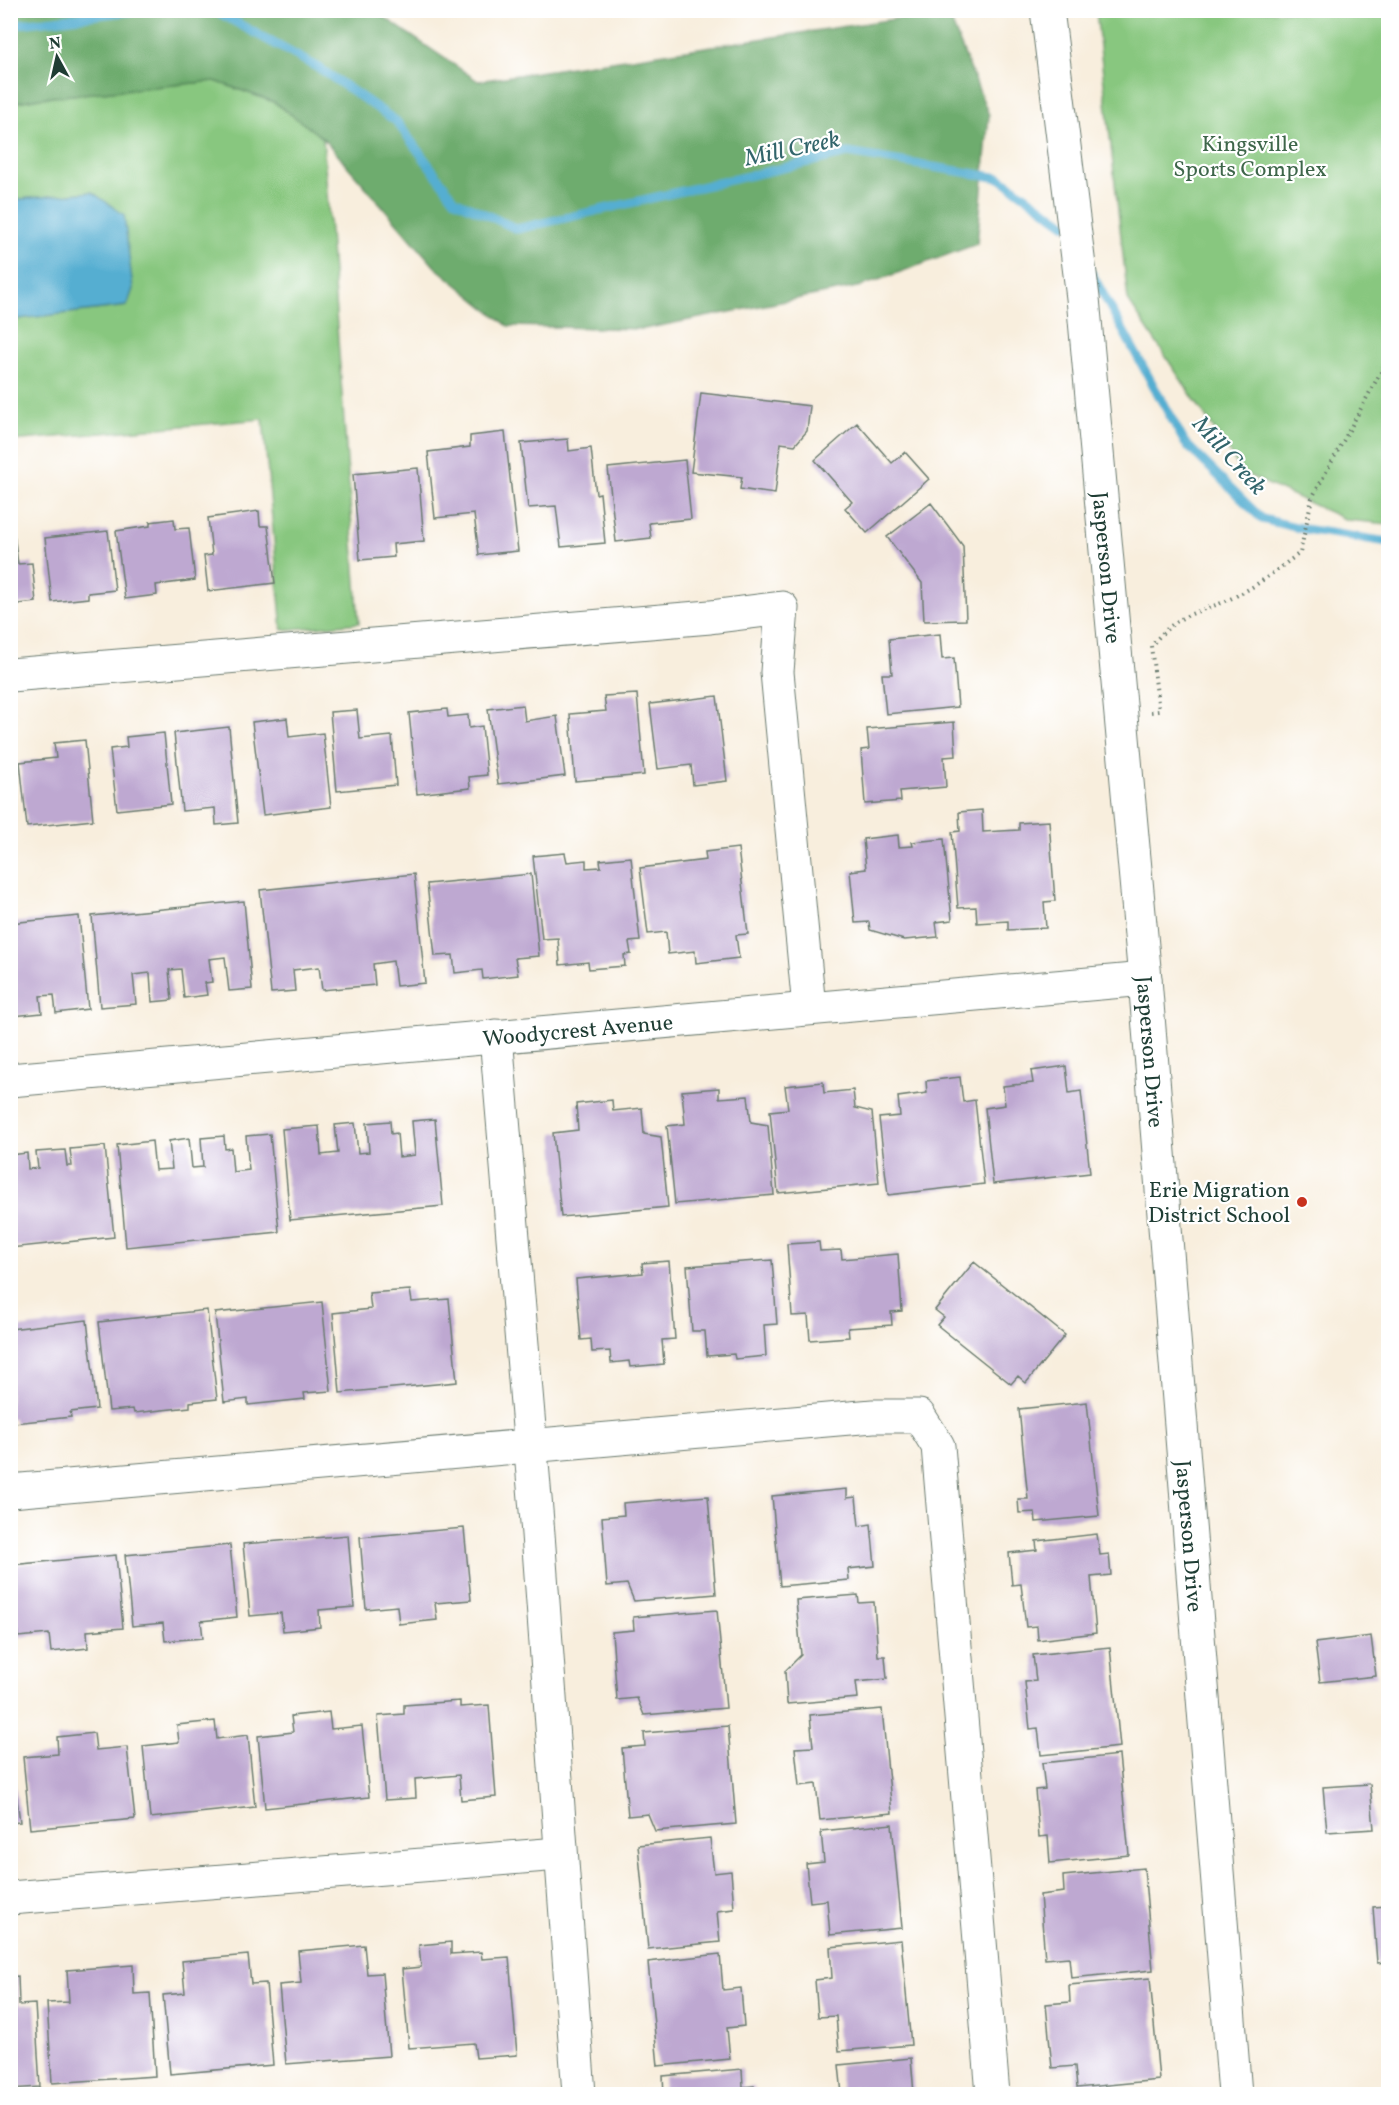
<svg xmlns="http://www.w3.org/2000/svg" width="1399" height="2105" font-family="Vollkorn,serif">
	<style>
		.green { fill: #88c77f; stroke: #54825a; stroke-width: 1.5 }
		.forest { fill: #6eac6e; stroke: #467451; stroke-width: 1.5 }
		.water { fill: #54aed1; stroke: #3a7682; stroke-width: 1.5 }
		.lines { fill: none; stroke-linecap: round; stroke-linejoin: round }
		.stream { stroke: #54aed1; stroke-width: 9 }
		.building { fill: #bea8d1 }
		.minor-casing { stroke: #6b7b6f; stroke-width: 35 }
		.path { stroke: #6b7b6f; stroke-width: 4; stroke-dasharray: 1.5 4.5; stroke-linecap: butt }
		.minor { stroke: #fff; stroke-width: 33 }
		.poi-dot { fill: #c8321e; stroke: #fff; stroke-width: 2 }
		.labels { text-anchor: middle; stroke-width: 4.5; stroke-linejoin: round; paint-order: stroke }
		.park-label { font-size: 22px; fill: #3e664a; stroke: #fff }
		.street-label { font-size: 22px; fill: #1f3d34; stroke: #fff }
		.poi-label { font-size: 22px; fill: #1f3d34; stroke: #fff; text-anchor: end }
		.water-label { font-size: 24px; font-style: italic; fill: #32656b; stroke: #fff }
	</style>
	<rect width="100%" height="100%" fill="#fff"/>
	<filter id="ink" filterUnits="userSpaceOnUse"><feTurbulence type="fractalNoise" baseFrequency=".0167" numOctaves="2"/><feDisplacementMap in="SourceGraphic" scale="12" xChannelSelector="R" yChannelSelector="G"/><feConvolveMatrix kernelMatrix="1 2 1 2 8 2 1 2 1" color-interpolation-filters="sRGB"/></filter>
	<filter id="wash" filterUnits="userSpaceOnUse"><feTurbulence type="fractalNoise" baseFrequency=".008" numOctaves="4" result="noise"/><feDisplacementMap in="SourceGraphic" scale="24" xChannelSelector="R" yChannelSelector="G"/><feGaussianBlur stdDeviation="1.35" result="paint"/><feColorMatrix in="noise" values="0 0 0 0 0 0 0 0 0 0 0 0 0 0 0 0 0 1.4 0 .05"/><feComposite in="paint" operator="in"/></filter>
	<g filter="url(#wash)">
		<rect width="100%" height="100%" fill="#f8eedd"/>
		<path class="green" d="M1096,11H1388V524L1347,520L1243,473L1128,300Z
			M215,81L274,102L323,138L359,623L282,630L263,419L11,441L10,320L127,306L124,216L92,192L11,200V103L40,98Z"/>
		<path class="forest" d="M11,10L375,11L478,81L947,11L989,115L977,244L862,286L644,329L508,326L435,267L323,138L274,102L215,81L40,98L11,103Z"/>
		<path class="water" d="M92,192L124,215L133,289L127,306L11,320V200Z"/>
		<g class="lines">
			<path class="stream" d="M214,10L322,70L396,121L455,200L517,229L848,153L1000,178L1066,225
				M10,25L142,10
				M1092,274L1185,443L1262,519L1304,529L1388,542"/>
		</g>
		<g id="blocks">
			<path class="building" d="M701,393L810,406L807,431L795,445L781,443L775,494L740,489L742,477L691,472Z
				M857,423L892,463L905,452L929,479L867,533L845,508L852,502L815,460Z
				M505,432L518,551L479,555L474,514L435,518L428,452L470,447V436Z
				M568,439L569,451L591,448L596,494L600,493L605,543L561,547L556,506L528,508L521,443Z
				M685,460L691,519L649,523L651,538L616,542L608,468Z
				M418,468L424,541L393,544L394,557L360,560L353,474Z
				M931,503L963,546L966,620L924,621L922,583L887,537Z
				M259,511L260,526H268L275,583L208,591L204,556L212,555L208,518Z
				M174,519L175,529L189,528L195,580L156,585L157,595L125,599L116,531L150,526V522Z
				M108,531L115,590L88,593V598L52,602L45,538Z
				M10,533H14L18,564L32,563L36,602L10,605Z
				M940,634L942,659L954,658L958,707L886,714L882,674H892L889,639Z
				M637,694L644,775L575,781L570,714L606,711L604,696Z
				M717,696L727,781L693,785L691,765L658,769L650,704Z
				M523,705L525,721L557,716L565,776L498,784L488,709Z
				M447,709L448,717L468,715L469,728L482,726L487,775L469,777L470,788L417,794L409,713Z
				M357,710L360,739L392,736L396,785L337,791L330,712Z
				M287,718L289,737L323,733L331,807L263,815L252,722Z
				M954,722L956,756L944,757L946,787L900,791L901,801L865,804L861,750L869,749L867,729Z
				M229,727L238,823L216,825L215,808L182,811L174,733Z
				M164,733L171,804L117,810L110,749L127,747L126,737Z
				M85,740L93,820L27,827L20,762L56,758L54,743Z
				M982,810L983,832L1019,830V823L1049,821L1055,901L1044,902L1046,928L1008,930V921L977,923L976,907L958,908L952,832L960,831L959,812Z
				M898,835L899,847L913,846L912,842L944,839L952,920L936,922L938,937L904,940L870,930L869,922L855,923L850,871L866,869L863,839Z
				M738,848L748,934L736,935L739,958L696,963L695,951L668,954L666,932L648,934L640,868L706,860L705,852Z
				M565,853L567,862L586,860V868L601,867L600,860L631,857L640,941L629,942L631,954L624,955L625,966L589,969L588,962L560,965L558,938L542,939L533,856Z
				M414,874L425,983L396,986L393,961L373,964L375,985L322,990L319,967L293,970L295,991L271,993L260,890Z
				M531,874L539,956L515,958L518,975L483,979L482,970L455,973L453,955L435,956L427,884Z
				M244,901L252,989L229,991L225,957L209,959L212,982L205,983L207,995L184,998L181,969L169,970L172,1000L152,1002L150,973L133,975L136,1004L100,1007L92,916Z
				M79,916L88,1009L56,1013L54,995L40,996L42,1013L13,1016L10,1000V923Z
				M1066,1066L1069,1093L1081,1091L1090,1173L993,1184L985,1108L1005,1105L1003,1086L1033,1083L1031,1071Z
				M960,1077L963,1102L975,1100L984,1184L888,1195L879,1118L900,1116L898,1097L927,1093L926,1081Z
				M823,1082L824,1093L853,1090L855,1108L872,1112L879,1183L778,1193L770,1111L788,1109L785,1086Z
				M719,1088V1098L748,1096L751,1122L768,1125L774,1195L675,1204L667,1126L685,1124L682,1091Z
				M612,1100L613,1111L642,1108L644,1134L661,1137L668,1207L561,1217L553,1133L578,1130L576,1104Z
				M435,1119L443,1206L290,1220L282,1129L319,1126L321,1155L338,1153L335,1125L355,1123L358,1153L369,1152L367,1123L390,1121L391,1134L397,1133L399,1157L415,1155L412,1121Z
				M270,1134L279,1232L126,1247L117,1145L152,1141L155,1170L172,1169L169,1141L189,1138L192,1168L203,1167L201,1138L224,1136L225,1149L231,1148L233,1172L249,1170L246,1136Z
				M105,1146L114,1237L10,1248V1155L27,1153L28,1169L38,1168L36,1152L65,1150L67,1166H72L70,1149Z
				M819,1242L820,1251L841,1250L842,1259L898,1254L902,1311L891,1312L892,1325L848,1328L849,1337L810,1340L808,1315L792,1316L787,1244Z
				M772,1260L777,1324L764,1325L766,1356L735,1359L734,1354L707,1356L705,1331H692L687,1266Z
				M669,1261L675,1339L662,1340L664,1364L630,1367L629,1361L611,1363L610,1351L592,1352L591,1339L581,1340L576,1279L643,1273L642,1263Z
				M974,1262L1065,1335L1026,1383L1018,1376L1011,1384L937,1325L944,1317L935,1310Z
				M410,1290L412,1302L449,1299L457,1382L340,1393L333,1313L371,1309L369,1293Z
				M322,1302L331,1391L304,1393L305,1399L248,1405V1399L224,1402L215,1313Z
				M207,1310L217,1399L190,1402V1407L134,1413L133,1409L109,1411L99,1322Z
				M87,1320L97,1409L70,1412L71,1417L14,1423V1418H10V1329Z
				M1087,1402L1099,1516L1036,1522L1035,1512L1019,1513L1018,1499H1028L1019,1409Z
				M847,1489V1498L856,1497L859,1526L871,1524L875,1566L848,1569L849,1580L780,1586L772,1496Z
				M708,1496L716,1594L634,1601L627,1584L607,1586L602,1517L624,1515L623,1503Z
				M464,1528L471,1600L435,1603L437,1620L399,1624L397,1606L366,1609L360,1537Z
				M1097,1534L1100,1555L1109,1554L1111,1575L1091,1577L1096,1633L1038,1640L1037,1626L1026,1627L1021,1584L1012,1585L1009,1553L1037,1550L1036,1541Z
				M348,1535L354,1607L319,1610L320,1627L283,1631L281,1613L250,1616L243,1544Z
				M230,1545L237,1617L201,1621L203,1638L165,1641L163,1623L132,1626L125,1555Z
				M116,1555L123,1628L87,1631L88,1648L51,1652L49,1634L18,1637L11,1565Z
				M858,1595L859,1603L874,1602L878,1656H885L887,1679L856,1682L858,1698L787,1704L785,1671L801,1655L796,1600Z
				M717,1610L726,1708L644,1715L637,1698L617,1700L612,1632L634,1630L633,1617Z
				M1371,1636L1376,1676L1320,1682L1315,1643Z
				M1110,1647L1120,1747L1041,1755L1038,1728L1030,1729L1025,1682L1036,1681L1033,1655Z
				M460,1701V1707L489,1705L496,1797L461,1800L459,1775L415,1779L416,1798L385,1800L378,1716L404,1714V1705Z
				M882,1709L892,1813L820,1820L816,1784L799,1786L795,1748L813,1747L810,1715Z
				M329,1712L331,1729L362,1726L369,1797L265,1808L258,1736L293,1732L291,1716Z
				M215,1721L217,1739L248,1735L255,1807L150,1818L143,1746L179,1742L177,1725Z
				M728,1726L736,1824L655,1831L648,1814L628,1816L622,1748L645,1746L644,1733Z
				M94,1733L96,1750L127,1747L135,1819L30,1829L23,1757L58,1754L57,1737Z
				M10,1747L20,1822L10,1823Z
				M1119,1755L1129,1855L1050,1863L1048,1836L1039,1837L1035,1790L1045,1789L1042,1763Z
				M1370,1784L1374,1829L1327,1832L1323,1787Z
				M892,1824L902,1928L830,1935L827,1900L810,1902L806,1864L824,1862L821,1831Z
				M710,1838L714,1873L731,1871L734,1909L717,1911L720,1942L648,1949L638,1845Z
				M1144,1868L1153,1970L1071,1978L1069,1957L1045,1959L1040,1895L1064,1892L1063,1876Z
				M1388,1906V1962L1377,1963L1373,1907Z
				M901,1940L911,2045L839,2051L836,2016L818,2017L815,1980L832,1978L830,1947Z
				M451,1942V1954L481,1952L482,1959L509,1957L517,2055L476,2058L474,2043L409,2048L402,1969L421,1967L419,1945Z
				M364,1945L367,1974L382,1973L389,2056L286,2064L279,1985L301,1983L298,1951Z
				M720,1954L723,1990L741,1988L744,2026L727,2028L730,2059L658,2066L648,1962Z
				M248,1955L251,1984L266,1983L273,2065L170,2074L163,1995L185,1993L182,1961Z
				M133,1965L134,1994L150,1993L155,2076L52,2083L47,2003L69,2002L67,1970Z
				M18,1976L19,2005L35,2004L40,2087L10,2089V1977Z
				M1150,1978L1159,2080L1077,2088L1075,2066L1052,2068L1046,2004L1070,2002L1069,1985Z
				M911,2058L914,2094H842L839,2065Z
				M742,2069L743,2087L754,2086L755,2094H664L663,2076Z"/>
		</g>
	</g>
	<g filter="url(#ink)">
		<use href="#blocks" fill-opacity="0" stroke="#6b7b6f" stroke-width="1.5"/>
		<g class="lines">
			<defs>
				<g id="minor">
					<path id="s1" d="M1047,10L1083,298L1145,979L1235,2094"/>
					<path d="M10,675L710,617L782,608L777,672L809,1008"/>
					<path d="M496,1036L538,1534L579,2094"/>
					<path id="s2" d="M10,1080L1145,979"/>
					<path d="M10,1491L873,1416H919L938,1446L993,2094"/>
					<path d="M10,1898L559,1854"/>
				</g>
			</defs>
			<use href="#minor" class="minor-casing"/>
			<path class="path" d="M1151,712L1159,711L1151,646C1183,607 1199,616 1238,595C1260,584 1280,567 1300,553L1312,498L1388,359"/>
			<use href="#minor" class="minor"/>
		</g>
	</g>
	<circle class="poi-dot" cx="1302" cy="1202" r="6"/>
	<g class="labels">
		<g class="park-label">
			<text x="1250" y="151">Kingsville<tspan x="1250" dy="25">Sports Complex</tspan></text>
		</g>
		<g class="street-label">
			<text dy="8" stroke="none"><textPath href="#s1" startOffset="561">Jasperson Drive</textPath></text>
			<text dy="8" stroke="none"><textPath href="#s2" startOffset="570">Woodycrest Avenue</textPath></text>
			<text dy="8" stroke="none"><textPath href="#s1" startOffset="1047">Jasperson Drive</textPath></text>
			<text dy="8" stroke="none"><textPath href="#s1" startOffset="1533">Jasperson Drive</textPath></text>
		</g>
		<g class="poi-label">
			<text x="1290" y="1197">Erie Migration<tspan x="1290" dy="25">District School</tspan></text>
		</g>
		<g class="water-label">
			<text transform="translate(792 148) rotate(-12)" y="8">Mill Creek</text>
			<text transform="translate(1230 455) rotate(48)" y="8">Mill Creek</text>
		</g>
	</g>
	<rect width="1399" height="2105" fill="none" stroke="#fff" stroke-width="36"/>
	<g transform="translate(57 57) rotate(352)" stroke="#ffffff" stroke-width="4.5" paint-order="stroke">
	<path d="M0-4.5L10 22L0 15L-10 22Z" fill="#1f3d34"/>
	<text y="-9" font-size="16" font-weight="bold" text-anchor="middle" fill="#1f3d34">N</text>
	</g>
</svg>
